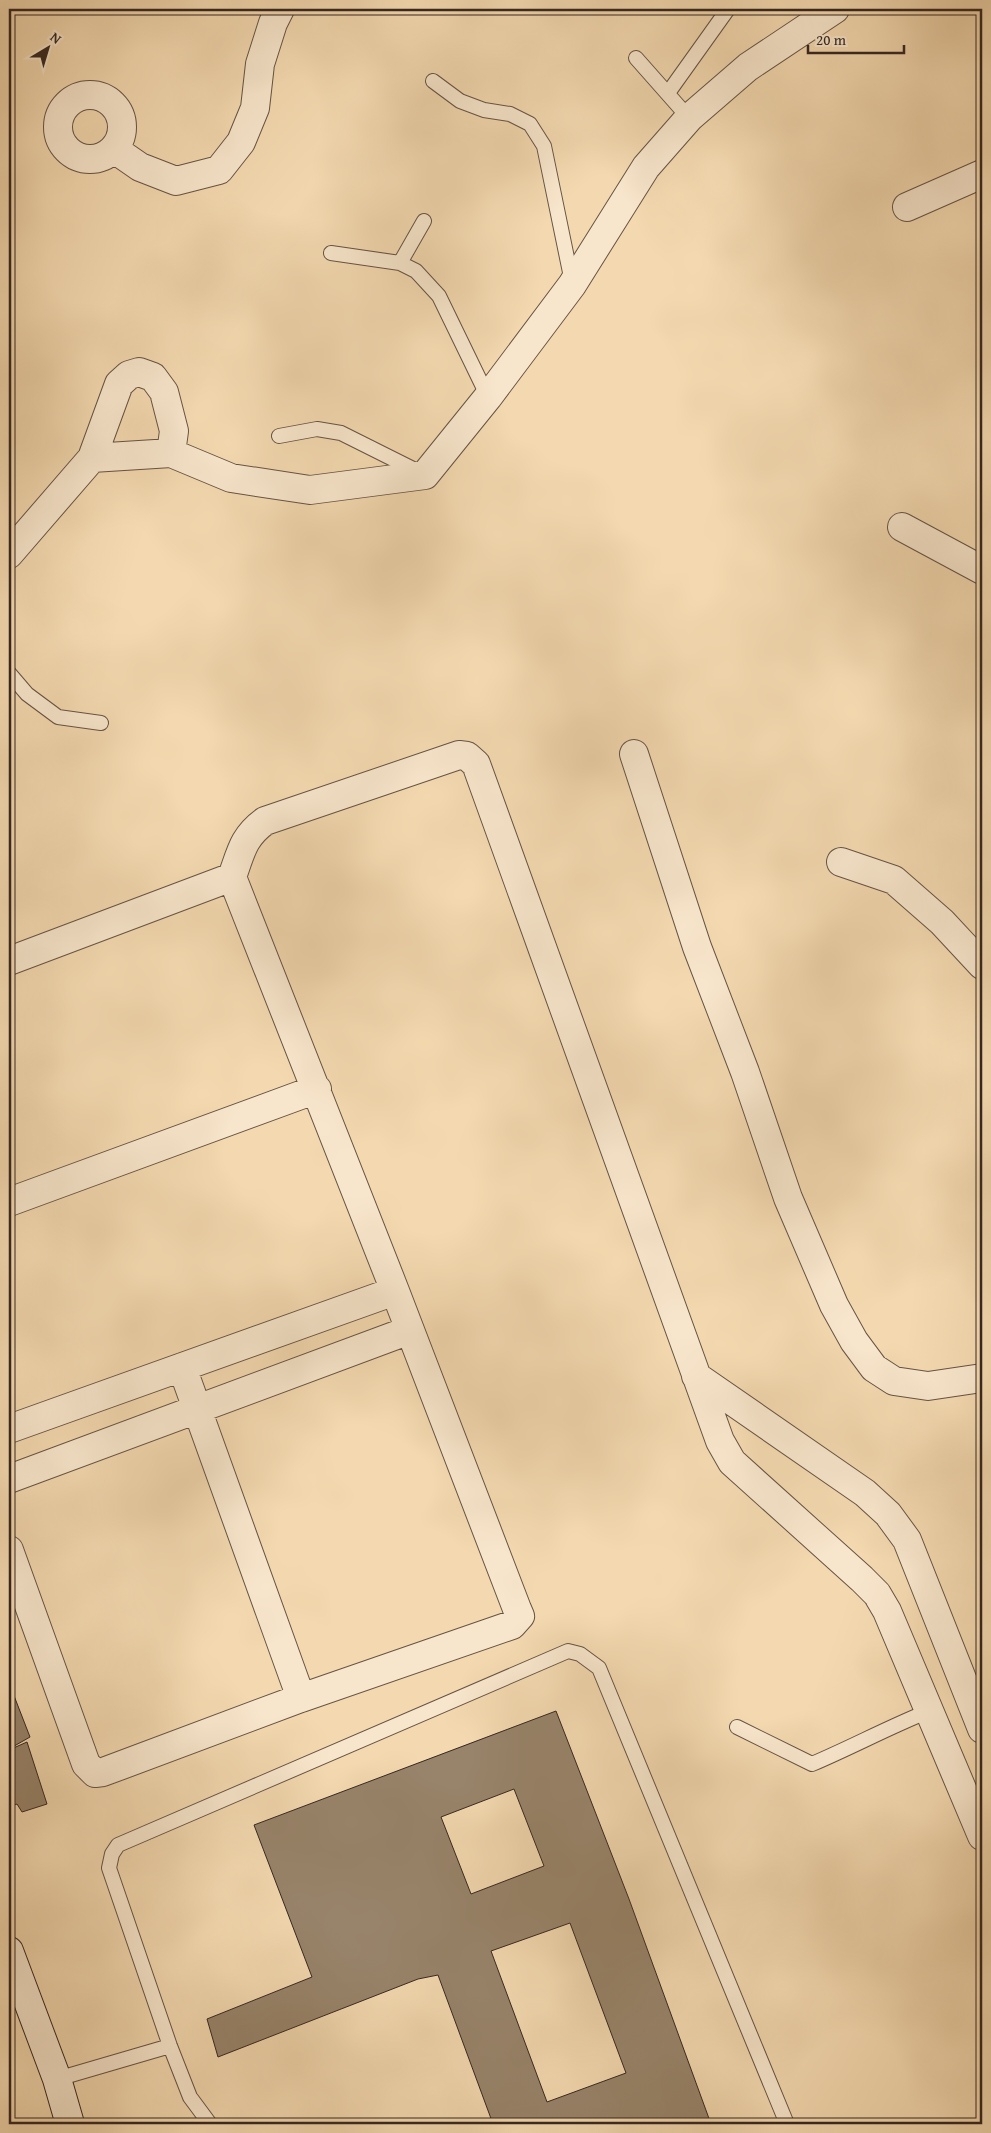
<svg xmlns="http://www.w3.org/2000/svg" width="991" height="2133" font-family="'Gentium Book Plus',serif">
	<style>
		.building { fill: #98846b; stroke: #342721; fill-rule: evenodd }
		.lines { fill: none; stroke-linecap: round; stroke-linejoin: round }
		.service-casing { stroke: #645445; stroke-width: 16 }
		.minor-casing { stroke: #645445; stroke-width: 30 }
		.secondary-casing { stroke: #342721; stroke-width: 30 }
		.service { stroke: #f8e6cc; stroke-width: 14 }
		.minor { stroke: #f8e6cc; stroke-width: 28 }
		.secondary { stroke: #f8e6cc; stroke-width: 28 }
	</style>
	<rect width="100%" height="100%" fill="#f4d9b0"/>
	<filter id="stains"><feTurbulence type="fractalNoise" baseFrequency=".004" numOctaves="4"/><feColorMatrix values="0 0 0 0 .2 0 0 0 0 .09 0 0 0 0 .02 0 0 0 .5 -.17"/></filter>
	<radialGradient id="worn" r=".72"><stop offset=".6" stop-color="#630" stop-opacity="0"/><stop offset="1" stop-color="#630" stop-opacity=".3"/></radialGradient>
	<path class="building" d="M9,1688H11L30,1737L9,1749Z
		M556,1711L629,1899L711,2124H493L438,1975L418,1979L218,2057L207,2019L312,1977L254,1825ZM514,1789L544,1866L471,1894L441,1817ZM570,1923L626,2073L547,2102L491,1951Z
		M27,1742L47,1804L22,1812L17,1804L9,1807V1750Z"/>
	<g class="lines">
		<defs>
			<path id="service" d="M636,58L689,118
				M433,81L460,101L484,110L510,114L530,124L544,146L572,282
				M668,93L728,9
				M331,253L400,263L416,271L439,296L488,397
				M400,263L424,221
				M279,436L317,429L341,433L419,472
				M9,673L27,694L58,717L101,723
				M737,1727L812,1764C852,1747 889,1727 929,1711
				M57,2079L170,2046
				M210,2124L190,2097L170,2046L109,1868L112,1854L118,1845L568,1651L580,1654L599,1668L787,2124"/>
			<path id="minor" d="M58 127a32 32 0 1 1 64 0a32 32 0 1 1-64 0Z
				M114,149L140,167L176,181L219,170L241,142L255,108L260,64L273,23L280,9
				M907,207L982,174
				M171,453L231,478L310,490L425,475L488,397L572,285L646,167L689,118L748,67L835,9
				M902,527L982,570
				M9,554L92,458L119,384L129,375L139,372L153,377L164,392L174,431L171,453L92,458
				M634,754L697,947L745,1072L788,1198L834,1305L854,1341L874,1368L894,1381L928,1386L982,1378
				M841,862L894,880L942,922L982,965
				M9,961L232,877
				M9,1202L317,1089
				M182,1367L301,1698
				M696,1376L865,1493L888,1514L907,1540L982,1729
				M9,1429L395,1291
				M9,1479L410,1330
				M9,1550L86,1764L95,1773L103,1772L301,1698L512,1625L520,1616L517,1609L395,1291L232,877C241,852 243,837 265,821L459,755L467,756L476,764L720,1441L732,1462L862,1579L877,1594L887,1611L982,1836"/>
			<path id="secondary" d="M9,1951L57,2079L70,2124"/>
		</defs>
		<use href="#service" class="service-casing"/>
		<use href="#minor" class="minor-casing"/>
		<use href="#secondary" class="secondary-casing"/>
		<use href="#service" class="service"/>
		<use href="#minor" class="minor"/>
		<use href="#secondary" class="secondary"/>
	</g>
	<rect width="991" height="2133" fill="none" stroke="#f4d9b0" stroke-width="30"/>
	<rect x="10" y="10" width="971" height="2113" fill="none" stroke="#342721" stroke-width="2.5"/>
	<rect x="15" y="15" width="961" height="2103" fill="none" stroke="#342721"/>
	<g transform="translate(48 48) rotate(38)" stroke="#f8e6cc" stroke-width="4" paint-order="stroke">
	<path d="M0-4L9 19L0 12L-9 19Z" fill="#342721"/>
	<text y="-8" font-size="14" font-weight="bold" text-anchor="middle" fill="#342721">N</text>
	</g>
	<path d="M808 45v8h96v-8" fill="none" stroke="#342721" stroke-width="2.5"/>
	<text x="816" y="45" font-size="15" fill="#342721" stroke="#f8e6cc" stroke-width="4" paint-order="stroke">20 m</text>
	<rect width="100%" height="100%" filter="url(#stains)"/>
	<rect width="100%" height="100%" fill="url(#worn)"/>
</svg>
